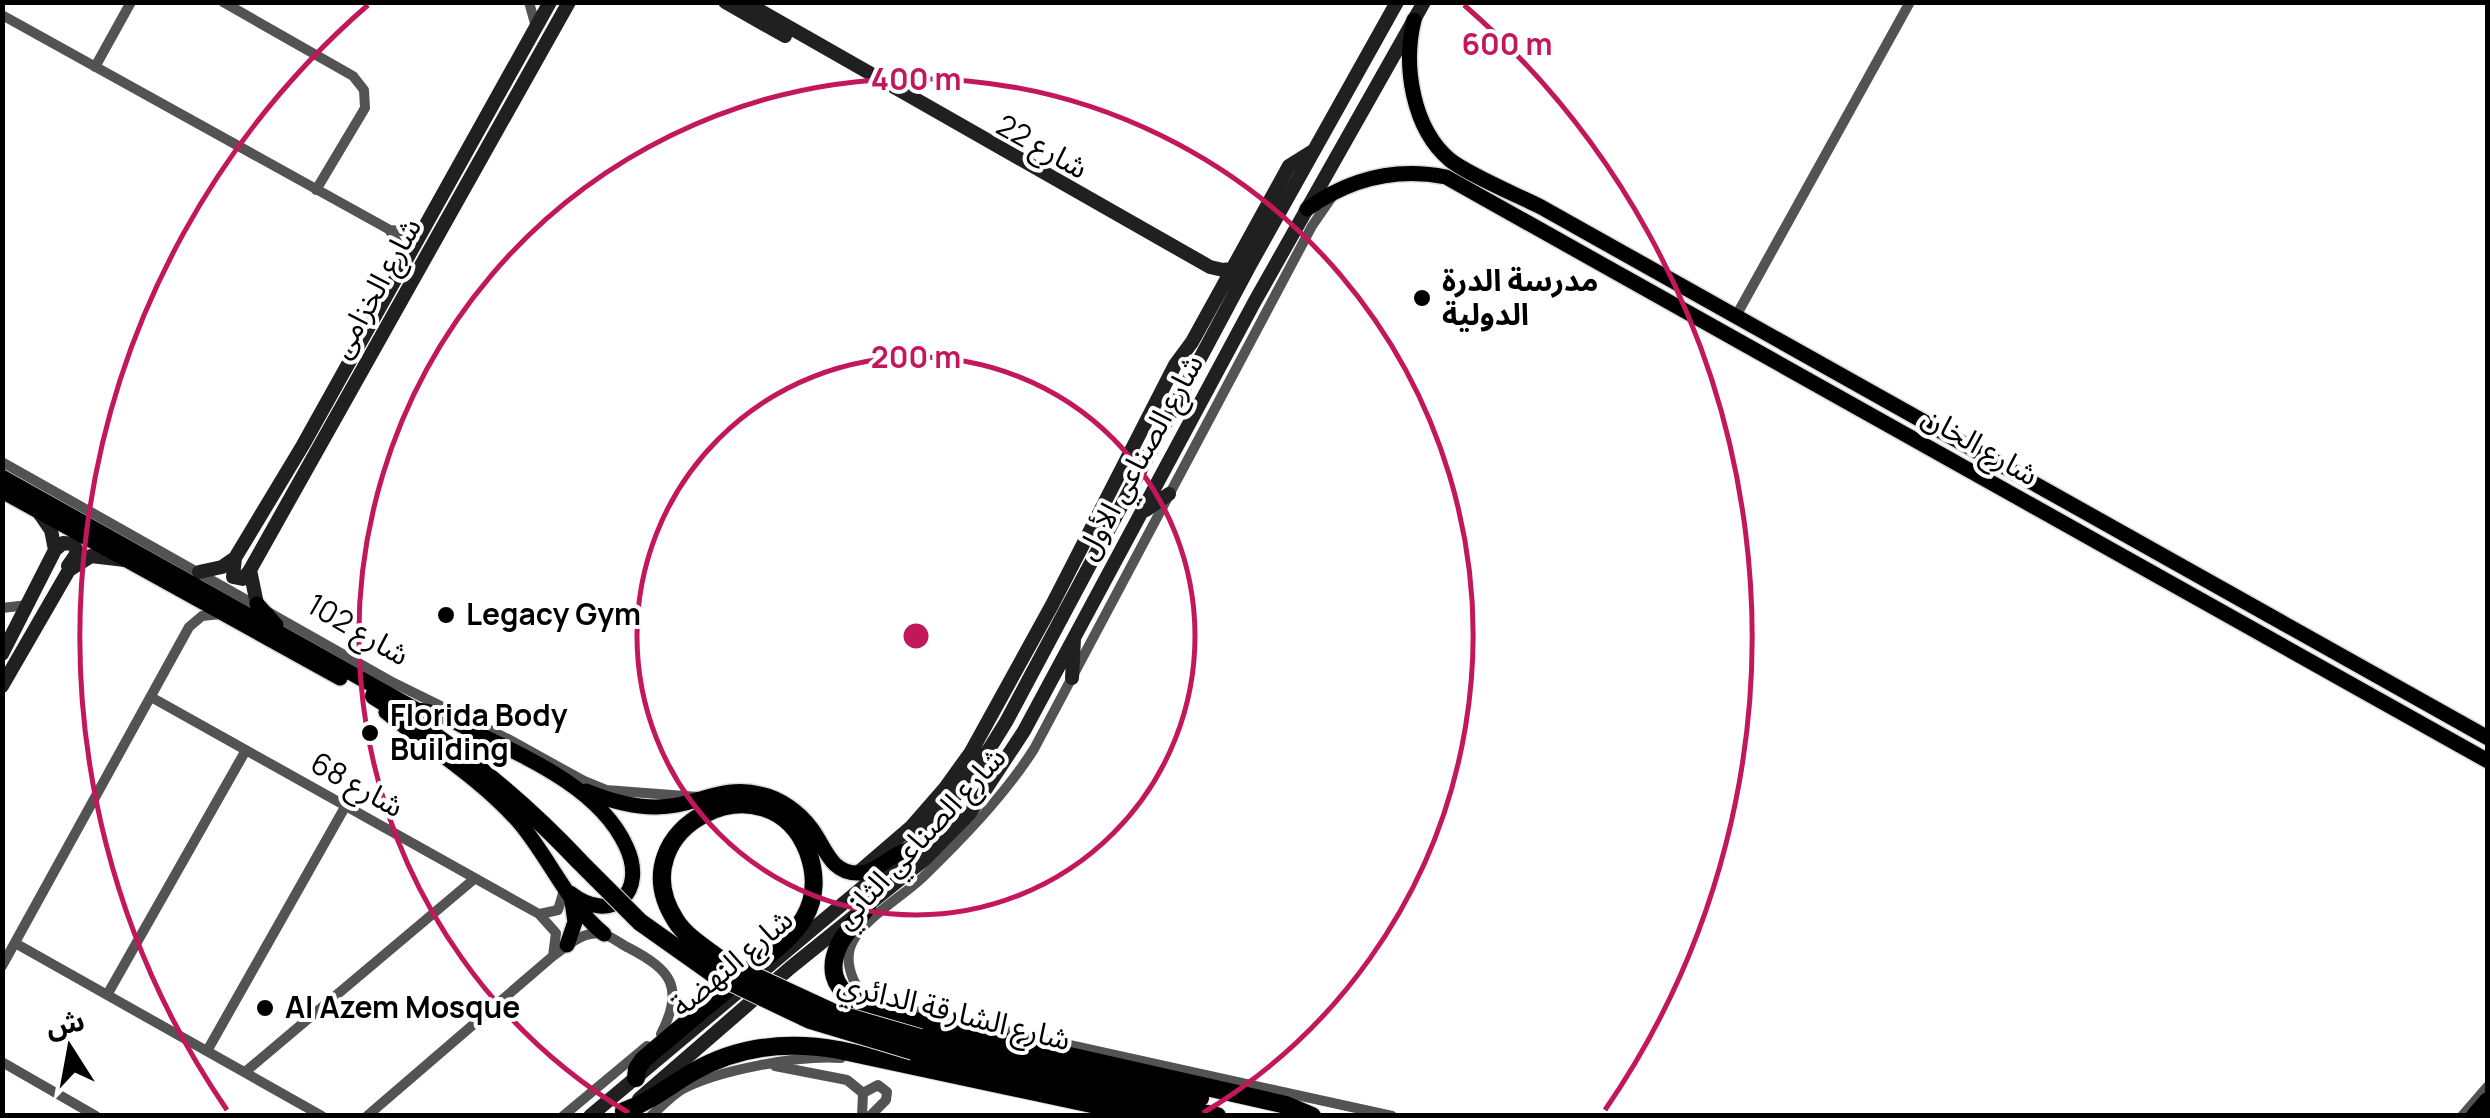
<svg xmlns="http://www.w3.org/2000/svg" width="2490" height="1118" font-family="Manrope,'Noto Sans Arabic',sans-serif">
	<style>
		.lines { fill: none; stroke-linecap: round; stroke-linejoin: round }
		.primary-casing { stroke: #dbdbdb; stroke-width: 18 }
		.highway-casing { stroke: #dbdbdb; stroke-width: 20 }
		.street { stroke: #535353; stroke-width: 10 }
		.secondary { stroke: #202020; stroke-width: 14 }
		.primary { stroke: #000; stroke-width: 15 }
		.highway { stroke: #000; stroke-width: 18 }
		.highway-bridge-casing { stroke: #dbdbdb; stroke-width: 20; stroke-linecap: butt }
		.highway-bridge { stroke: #000; stroke-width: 18 }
		.ring { fill: none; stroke: #c2185b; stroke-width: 5 }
		.poi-dot { fill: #000; stroke: #fff; stroke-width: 4 }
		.labels { text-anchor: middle; stroke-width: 8; stroke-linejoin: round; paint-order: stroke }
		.street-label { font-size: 30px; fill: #000; stroke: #fff }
		.poi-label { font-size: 30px; font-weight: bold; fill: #000; stroke: #fff; text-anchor: start }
		.centre { fill: #c2185b; stroke: #fff; stroke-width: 5 }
		.ring-label { font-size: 30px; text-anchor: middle; font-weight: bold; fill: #c2185b; stroke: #fff; stroke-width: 8; stroke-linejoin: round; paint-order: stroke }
	</style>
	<rect width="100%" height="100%" fill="#fff"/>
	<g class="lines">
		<defs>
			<path id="primary" d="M1414,20C1403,65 1412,128 1450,160C1469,175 1517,195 1541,207L2488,738
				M1307,209C1349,179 1395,167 1446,177L2488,761
				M2,477L417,710C437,711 457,723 474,732C528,758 600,789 626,846C648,892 612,926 570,893
				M2,491L340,678
				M257,604L276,625
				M386,712C430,748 480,778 519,822C549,857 568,905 604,934
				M586,791C615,803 646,811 677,805C706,799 730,786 760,794C780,798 799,812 811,828C825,846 830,874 859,873C877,872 890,855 907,850
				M567,945L575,922L572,902"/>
			<path id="highway" d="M374,696C452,743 518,796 580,862
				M867,907C858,920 846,931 839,945C816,995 870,1010 905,1019L1286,1105L1312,1116
				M640,922L712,973
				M920,1038L1200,1098
				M913,1051L1217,1116
				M636,1078L637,1069L643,1060C678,1030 714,1000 749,971C768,955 791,940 804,918C816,898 816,874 808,852C770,752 615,827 676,921C686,937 707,949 722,961
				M624,1111C650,1102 670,1085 693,1072C738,1046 789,1041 839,1050L1148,1116
				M2475,1116L2488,1101"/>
		</defs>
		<use href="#primary" class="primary-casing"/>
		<use href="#highway" class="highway-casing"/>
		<path class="street" d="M223,2L353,76L364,90L365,108L316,190
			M529,2L536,27
			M2,15L390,230L410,232L423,228
			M95,67L131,2
			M1332,197L1312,226L1034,749C1004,796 962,839 922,878C903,896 865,918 853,941C844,957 850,978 861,992L893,1006L1392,1116
			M390,231L401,248L404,262
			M1736,316L1910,2
			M2,462L394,683L508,739L584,781L606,790L698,797
			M2,608L28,605
			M151,697L539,914L556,933L553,956
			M540,914L558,910L565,887
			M15,943L322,1116
			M2,966L189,627L202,616L220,614
			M107,995L246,750
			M207,1051L345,807
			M2,1062L96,1116
			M775,1066L847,1080L863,1093L862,1116
			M245,1072L473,880
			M863,1093L878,1085L887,1092L886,1100L870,1116
			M367,1116L553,956C567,946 582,931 601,934C611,935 620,944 629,948C671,970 685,987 661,1034
			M563,1116L647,1046
			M651,1116C661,1107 670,1097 681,1090C717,1070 800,1055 841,1058
			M2462,1116L2488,1086"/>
		<path class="secondary" d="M725,2L785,36
			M745,2L1210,267L1223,270L1239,268
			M1146,510L1169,494
			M55,550L63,543L74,544L77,553L68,566
			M235,558L233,577L243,579L250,570
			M199,572L222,567L235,558L303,445L550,2
			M257,604L250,570L569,2
			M2,654L55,550L51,530L38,511
			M1072,678L1074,639
			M2,686L69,570L91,556L125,560
			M861,870L911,827L945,788L971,752L1052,605L1175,365L1192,342L1289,166L1313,151
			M639,1099L790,968L925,859L970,813L1024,731L1255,301L1424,2
			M590,1116L907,850C947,811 978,769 1006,722L1250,265L1397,2"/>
		<use href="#primary" class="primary"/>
		<use href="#highway" class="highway"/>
		<defs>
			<path id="highway-bridge" d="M580,862L640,922
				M722,961L834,1013L920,1038
				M712,973L810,1020L913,1051"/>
		</defs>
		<use href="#highway-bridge" class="highway-bridge-casing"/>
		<use href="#highway-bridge" class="highway-bridge"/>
	</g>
	<g class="ring">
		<circle cx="916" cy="636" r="279"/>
		<path d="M629 1113A557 557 0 1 1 1203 1113"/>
		<path d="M227 1110A836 836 0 0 1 368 5M1464 5A836 836 0 0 1 1605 1110"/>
	</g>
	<g class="poi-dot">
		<circle cx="1422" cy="298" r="10"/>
		<circle cx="446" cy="615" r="10"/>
		<circle cx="370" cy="733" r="10"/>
		<circle cx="265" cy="1008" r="10"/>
	</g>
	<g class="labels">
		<g class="street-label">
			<text transform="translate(1042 147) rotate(29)" y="10">شارع 22</text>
			<text transform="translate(376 288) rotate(-61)" y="10">شارع الخزامى</text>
			<text transform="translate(1980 446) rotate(30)" y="10">شارع الخان</text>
			<text transform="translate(1140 457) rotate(-61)" y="10">شارع الصناعي الأول</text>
			<text transform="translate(358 630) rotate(30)" y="10">شارع 102</text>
			<text transform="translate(357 785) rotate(29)" y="10">شارع 68</text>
			<text transform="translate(920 838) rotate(-47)" y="10">شارع الصناعي الثاني</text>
			<text transform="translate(732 963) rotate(-40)" y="10">شارع النهضة</text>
			<text transform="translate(954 1012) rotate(14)" y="10">شارع الشارقة الدائري</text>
		</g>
		<g class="poi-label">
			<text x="1442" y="291">مدرسة الدرة<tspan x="1442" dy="34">الدولية</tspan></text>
			<text x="466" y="625">Legacy Gym</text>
			<text x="390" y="726">Florida Body<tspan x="390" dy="34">Building</tspan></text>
			<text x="285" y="1018">Al Azem Mosque</text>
		</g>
	</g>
	<circle cx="916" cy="636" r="15" class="centre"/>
	<g class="ring-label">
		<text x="1507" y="55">600 m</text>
		<text x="916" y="90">400 m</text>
		<text x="916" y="368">200 m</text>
	</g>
	<rect width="2490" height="1118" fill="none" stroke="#000000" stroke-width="10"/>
	<g transform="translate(70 1048) rotate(349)" stroke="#ffffff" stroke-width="8" paint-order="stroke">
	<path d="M0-8L18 38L0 25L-18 38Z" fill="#000000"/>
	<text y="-15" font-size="28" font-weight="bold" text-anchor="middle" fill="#000000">ش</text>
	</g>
</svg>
